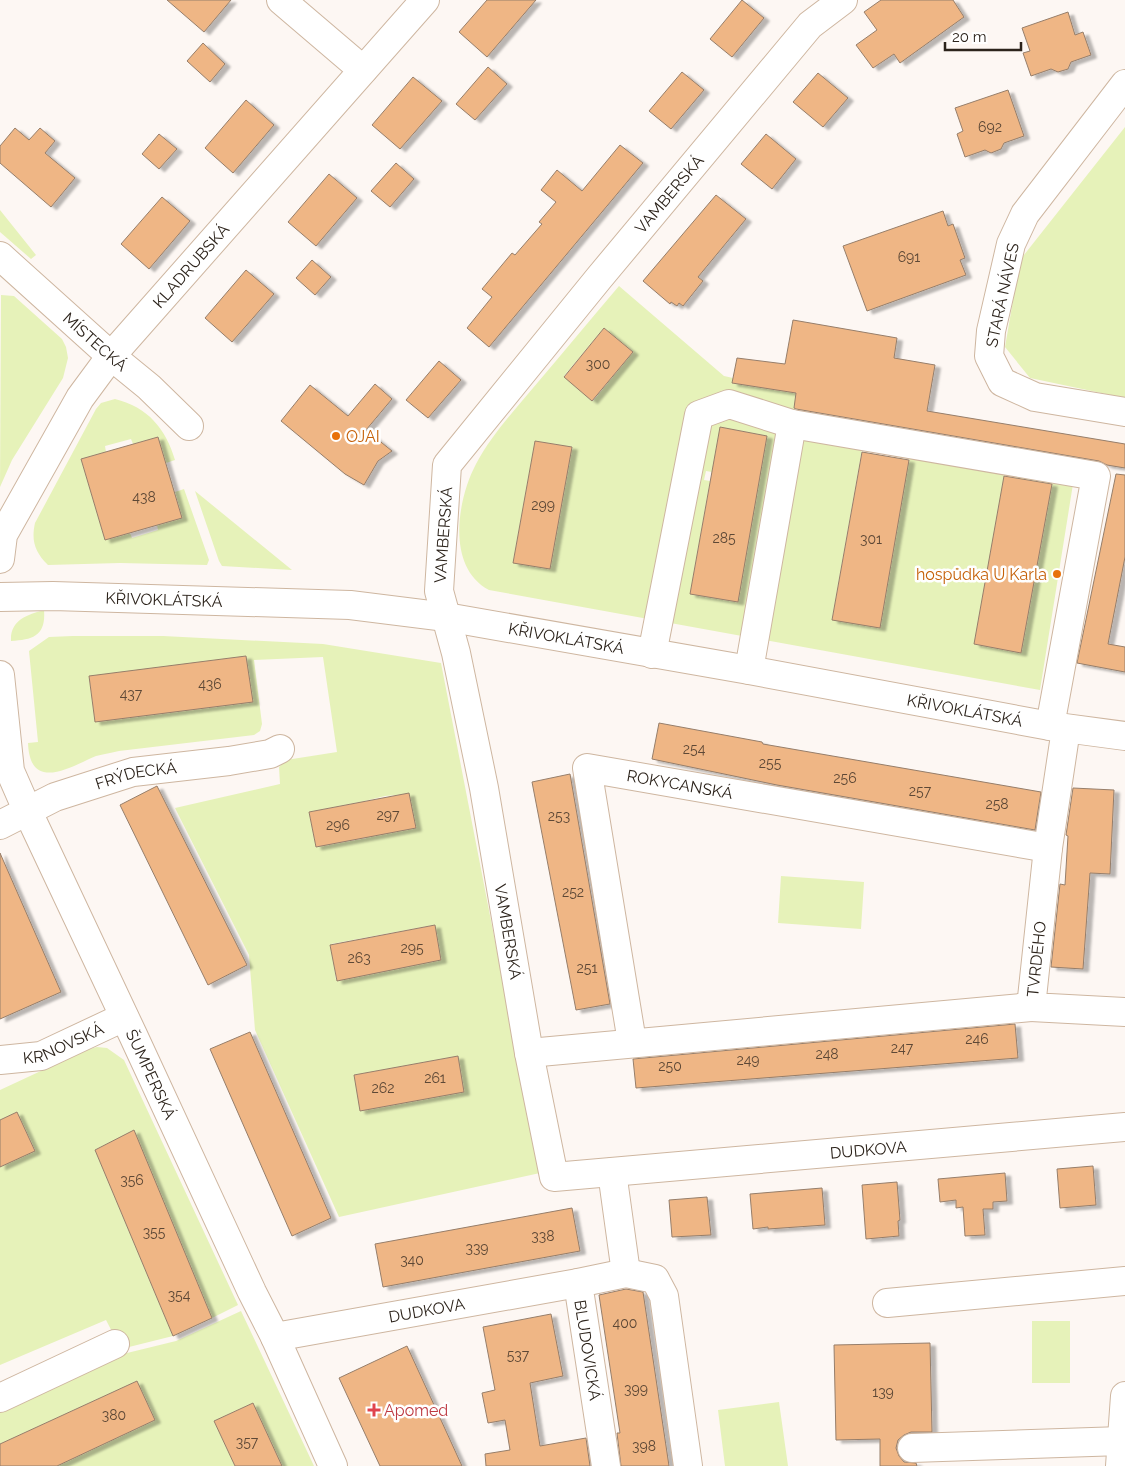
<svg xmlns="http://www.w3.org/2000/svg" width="1125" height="1466" font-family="Raleway,sans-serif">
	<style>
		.green { fill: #e6f2b9; fill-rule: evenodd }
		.building { fill: #efb685; stroke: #967e6a; filter: url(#shadow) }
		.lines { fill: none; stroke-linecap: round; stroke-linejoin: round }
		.minor-casing { stroke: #ceb6a0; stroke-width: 30 }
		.minor { stroke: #fff; stroke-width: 28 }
		.food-dot { fill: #e8710a; stroke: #fff; stroke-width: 2 }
		.health-dot { fill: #e0444e; stroke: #fff; stroke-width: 2 }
		.labels { text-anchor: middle; stroke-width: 5; stroke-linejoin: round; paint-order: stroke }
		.number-label { font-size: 14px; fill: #5d4836 }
		.street-label { font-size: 16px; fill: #2c231b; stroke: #fff }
		.food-label { font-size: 16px; fill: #c56008; stroke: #fff; text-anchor: start }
		.health-label { font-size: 16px; fill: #be3a42; stroke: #fff; text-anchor: start }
	</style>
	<defs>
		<filter id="shadow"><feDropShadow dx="5.5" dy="3" stdDeviation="1" flood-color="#0004"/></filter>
	</defs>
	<rect width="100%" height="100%" fill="#fdf7f3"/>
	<path class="green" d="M1125,127V398L1030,378L1005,347L1020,260Z
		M0,210L36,255L31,259L0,232Z
		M619,286L724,376L733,378L732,383L796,393L794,410L1077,459L1040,690L489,590C446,567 457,500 476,464C491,436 513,412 533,388C562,354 590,320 619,286ZM604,328L633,352L593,401L564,376ZM720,427L767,436L737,602L690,594L710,481L704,480L706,471L712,472ZM535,441L572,447L550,569L513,562ZM863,444L893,449L892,456L909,459L880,627L832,619ZM1004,476L1052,484L1021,653L974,644Z
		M1,295L14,296L62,339L66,347L68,358L63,378L12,460L0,487Z
		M115,399C148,407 166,429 175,460L166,463L158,437L133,444L131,439L105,446L106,452L81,459L105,540L130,533L132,538L158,530L157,525L182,518L175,492L184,489L209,560L207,565L120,563L48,565C35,552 31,541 35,523L96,409L101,403Z
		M195,491L292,570L222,566L219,561Z
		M44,610C46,635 34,640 11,641C10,620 27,615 44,610Z
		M73,636H163L323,644L441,663L540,1173L339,1217L255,1030L249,955L175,808L280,784L279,767L286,760L337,752L323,657L254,660L262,724L260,731L254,735L119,751C112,753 103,754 96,756C70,767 30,793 28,743L38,742L29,651L49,637ZM246,656L252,702L95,722L89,677ZM409,794L416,828L367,837L361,802L385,796ZM360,802L367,838L316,847L309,812ZM434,925L440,960L336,980L331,944ZM458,1056L464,1092L360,1111L354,1075Z
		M781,876L864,882L861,929L778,923Z
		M97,1047L107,1048L124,1060L238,1305L212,1318L134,1131L95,1150L173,1336L121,1349L106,1320L0,1365V1167L35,1150L17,1112L0,1120V1090L86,1050Z
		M241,1311L314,1466H282L253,1403L214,1421L235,1466H57L155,1420L137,1381L0,1444V1411L123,1354L176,1341Z
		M1032,1321H1070V1383H1032Z
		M779,1402L788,1466H725L718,1410Z"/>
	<path class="building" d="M167,0H231L204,32Z
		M487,0H536L487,57L459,32Z
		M742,0L764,18L732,57L710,39Z
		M881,0H953L964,17L900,63L894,54L873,68L856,45L877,30L864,12Z
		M1068,12L1075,35L1083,32L1091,55L1071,62L1068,69L1058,72L1051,69L1031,76L1023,53L1030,51L1022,28Z
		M203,43L225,64L210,82L187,61Z
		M488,67L507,84L475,120L456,104Z
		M682,72L704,90L671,129L649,111Z
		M818,73L848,98L823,127L793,102Z
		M413,77L442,101L400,149L372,125Z
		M1008,90L1024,136L1004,143L1001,149L991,153L985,150L965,157L957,134L963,131L955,108Z
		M246,100L274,125L233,173L205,148Z
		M15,128L29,140L40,128L55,141L45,153L75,178L51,207L0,163V146Z
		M159,134L177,149L159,169L142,154Z
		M766,134L796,159L772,189L741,164Z
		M620,145L643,163L489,347L467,328L492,297L482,289L512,253L515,255L542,224L539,222L556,202L541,190L557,170L582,191Z
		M396,163L414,179L390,207L371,191Z
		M329,174L357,198L316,246L288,222Z
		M716,195L746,219L698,277L703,281L683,306L679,303L677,306L671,302L670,304L643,281Z
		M162,197L190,221L149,269L121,244Z
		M943,211L948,226L953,224L965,258L960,260L966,275L867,311L843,246Z
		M312,260L331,277L315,295L296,278Z
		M246,270L274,294L232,342L205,318Z
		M793,320L897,338L894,358L935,365L927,411L1125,444V468L1107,465L1099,461L796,409L794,408L796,393L732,383L737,358L785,364Z
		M604,328L633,352L592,401L564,377Z
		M439,361L461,380L428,418L406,400Z
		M375,384L392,399L366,430L392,451L378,461L364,485L345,474L281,421L310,385L348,416Z
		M720,427L767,436L738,602L690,594Z
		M158,437L182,518L105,540L81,459Z
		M535,441L572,447L550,569L513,563Z
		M862,452L909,460L880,628L832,620Z
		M1116,474L1125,475V557L1108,644L1125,647V672L1077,663Z
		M1004,476L1052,484L1021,653L974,644Z
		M246,656L253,702L95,722L89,676Z
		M659,723L762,742L763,744L1041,792L1035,830L777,785L652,759Z
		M570,774L610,1004L576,1010L532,782Z
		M157,786L247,965L208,985L120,805Z
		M1073,788L1114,790L1110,874L1090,873L1083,969L1051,967L1060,884L1065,885L1068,836L1066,835Z
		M409,793L416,828L316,847L309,812Z
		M0,853L61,992L0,1019Z
		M435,925L441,960L337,981L330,945Z
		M1015,1024L1018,1058L636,1088L633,1059Z
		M250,1032L331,1218L292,1236L210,1049Z
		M458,1056L464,1092L360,1111L354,1075Z
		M17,1112L35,1151L0,1167V1120Z
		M134,1130L212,1318L173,1336L95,1150Z
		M1093,1166L1096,1205L1060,1208L1057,1169Z
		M1005,1173L1007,1201L993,1202V1209H983L985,1235L965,1236L963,1207L956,1208V1200L940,1202L938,1179Z
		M897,1182L900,1220L898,1221L899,1236L866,1239L862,1185Z
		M822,1188L825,1225L768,1229V1227L753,1229L750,1194Z
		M707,1197L711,1235L672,1237L669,1200Z
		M572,1208L580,1251L383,1287L375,1244Z
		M626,1289L643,1292L669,1466H621L617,1433H620L599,1295Z
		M551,1314L563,1376L530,1383L540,1446L586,1438L590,1466H486L485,1454L510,1450L505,1420L488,1423L482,1393L495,1390L483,1327Z
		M930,1343L932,1432H911L904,1435L898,1440L896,1448L899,1456L904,1462L916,1463L917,1466H880V1439L836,1440L834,1345Z
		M407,1346L446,1431L462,1466H380L339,1378Z
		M137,1381L155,1420L57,1466H0V1444Z
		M253,1403L282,1466H235L214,1421Z"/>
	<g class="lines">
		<defs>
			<g id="minor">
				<path d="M281,0L363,70"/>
				<path id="s1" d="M843,0L810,25L599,278L447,465L439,591L456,653L484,788L529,1053L554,1177L1125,1127"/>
				<path d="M1125,84L1025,214L1011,244L991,331L989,356L1002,382L1035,397L1125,412"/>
				<path id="s2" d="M0,256L111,356L149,387L189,426"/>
				<path d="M792,424L1096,476L1050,726"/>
				<path id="s3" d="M0,559L3,535L80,398L111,356L425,0"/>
				<path id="s4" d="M0,597L53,596L350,605L446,617L749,670L1050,726L1125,736"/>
				<path d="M652,654L699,415L729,404L792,424L749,670"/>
				<path id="s5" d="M0,675L10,771L28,812L133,1035L252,1292L275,1337L333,1466"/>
				<path d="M1066,729L1048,848L1031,1007L1125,1012"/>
				<path id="s6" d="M0,825L55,797L133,772L229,761L270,754L280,749"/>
				<path id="s7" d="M632,1042L587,768L1048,848"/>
				<path d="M529,1053L1031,1007"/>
				<path id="s8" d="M0,1060L41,1056L124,1017"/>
				<path d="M612,1172L626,1273"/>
				<path d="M887,1303L1125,1281"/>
				<path id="s9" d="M275,1337L578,1283"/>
				<path d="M0,1398L115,1344"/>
				<path d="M912,1448L1122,1441"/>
				<path d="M606,1466L578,1283L626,1273L655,1279L664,1296L688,1466"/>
				<path d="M1120,1466L1125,1396"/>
			</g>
		</defs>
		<use href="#minor" class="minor-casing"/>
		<use href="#minor" class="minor"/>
	</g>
	<g class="food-dot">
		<circle cx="336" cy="436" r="5"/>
		<circle cx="1057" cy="574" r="5"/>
	</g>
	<path class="health-dot" d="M371.5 1402.5h5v5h5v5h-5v5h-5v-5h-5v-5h5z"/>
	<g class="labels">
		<g class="number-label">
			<text x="990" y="132">692</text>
			<text x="909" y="262">691</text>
			<text x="598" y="369">300</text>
			<text x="144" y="502">438</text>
			<text x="543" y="510">299</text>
			<text x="724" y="543">285</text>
			<text x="871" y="544">301</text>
			<text x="210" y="689">436</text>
			<text x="131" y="699">437</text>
			<text x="694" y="754">254</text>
			<text x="770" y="768">255</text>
			<text x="845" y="783">256</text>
			<text x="920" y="796">257</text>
			<text x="997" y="809">258</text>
			<text x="388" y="820">297</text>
			<text x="559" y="821">253</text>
			<text x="338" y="830">296</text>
			<text x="573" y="897">252</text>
			<text x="412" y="953">295</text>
			<text x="359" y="963">263</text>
			<text x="587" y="973">251</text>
			<text x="977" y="1044">246</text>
			<text x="902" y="1053">247</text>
			<text x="827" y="1059">248</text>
			<text x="748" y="1065">249</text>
			<text x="670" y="1071">250</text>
			<text x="435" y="1083">261</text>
			<text x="383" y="1093">262</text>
			<text x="132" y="1185">356</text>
			<text x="154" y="1237">355</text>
			<text x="543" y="1241">338</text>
			<text x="477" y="1253">339</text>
			<text x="412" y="1265">340</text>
			<text x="179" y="1300">354</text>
			<text x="625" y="1328">400</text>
			<text x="518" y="1360">537</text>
			<text x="636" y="1394">399</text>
			<text x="883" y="1397">139</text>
			<text x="114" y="1420">380</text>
			<text x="247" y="1447">357</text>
			<text x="644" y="1451">398</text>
		</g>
		<g class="street-label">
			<text transform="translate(669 194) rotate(-50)" y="6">VAMBERSKÁ</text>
			<text dy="6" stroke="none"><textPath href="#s3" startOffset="354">KLADRUBSKÁ</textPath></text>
			<text transform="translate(1002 295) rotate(-78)" y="6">STARÁ NÁVES</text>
			<text dy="6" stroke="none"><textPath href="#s2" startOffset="128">MÍSTECKÁ</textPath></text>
			<text transform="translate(443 535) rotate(-86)" y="6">VAMBERSKÁ</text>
			<text dy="6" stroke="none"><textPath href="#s4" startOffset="164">KŘIVOKLÁTSKÁ</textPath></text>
			<text dy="6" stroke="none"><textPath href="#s4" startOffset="569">KŘIVOKLÁTSKÁ</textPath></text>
			<text dy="6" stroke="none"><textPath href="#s4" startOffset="974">KŘIVOKLÁTSKÁ</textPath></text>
			<text dy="6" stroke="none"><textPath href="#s6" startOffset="146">FRÝDECKÁ</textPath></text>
			<text dy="6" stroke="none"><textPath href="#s7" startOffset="372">ROKYCANSKÁ</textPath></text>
			<text dy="6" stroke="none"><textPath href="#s1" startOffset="1086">VAMBERSKÁ</textPath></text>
			<text transform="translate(1036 959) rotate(-84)" y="6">TVRDÉHO</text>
			<text dy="6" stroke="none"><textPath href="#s8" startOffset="66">KRNOVSKÁ</textPath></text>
			<text dy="6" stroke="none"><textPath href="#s5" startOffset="431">ŠUMPERSKÁ</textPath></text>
			<text dy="6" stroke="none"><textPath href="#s1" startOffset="1651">DUDKOVA</textPath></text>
			<text dy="6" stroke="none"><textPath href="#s9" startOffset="154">DUDKOVA</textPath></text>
			<text transform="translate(588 1350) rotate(81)" y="6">BLUDOVICKÁ</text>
		</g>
		<g class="food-label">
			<text x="346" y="442">OJAI</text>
			<text x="1047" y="580" text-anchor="end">hospůdka U Karla</text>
		</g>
		<g class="health-label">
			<text x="384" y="1416">Apomed</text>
		</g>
	</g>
	<path d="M945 42v8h76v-8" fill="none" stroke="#2c231b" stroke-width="2.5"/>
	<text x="952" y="42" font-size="15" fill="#2c231b" stroke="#ffffff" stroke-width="4" paint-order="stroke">20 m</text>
</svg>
